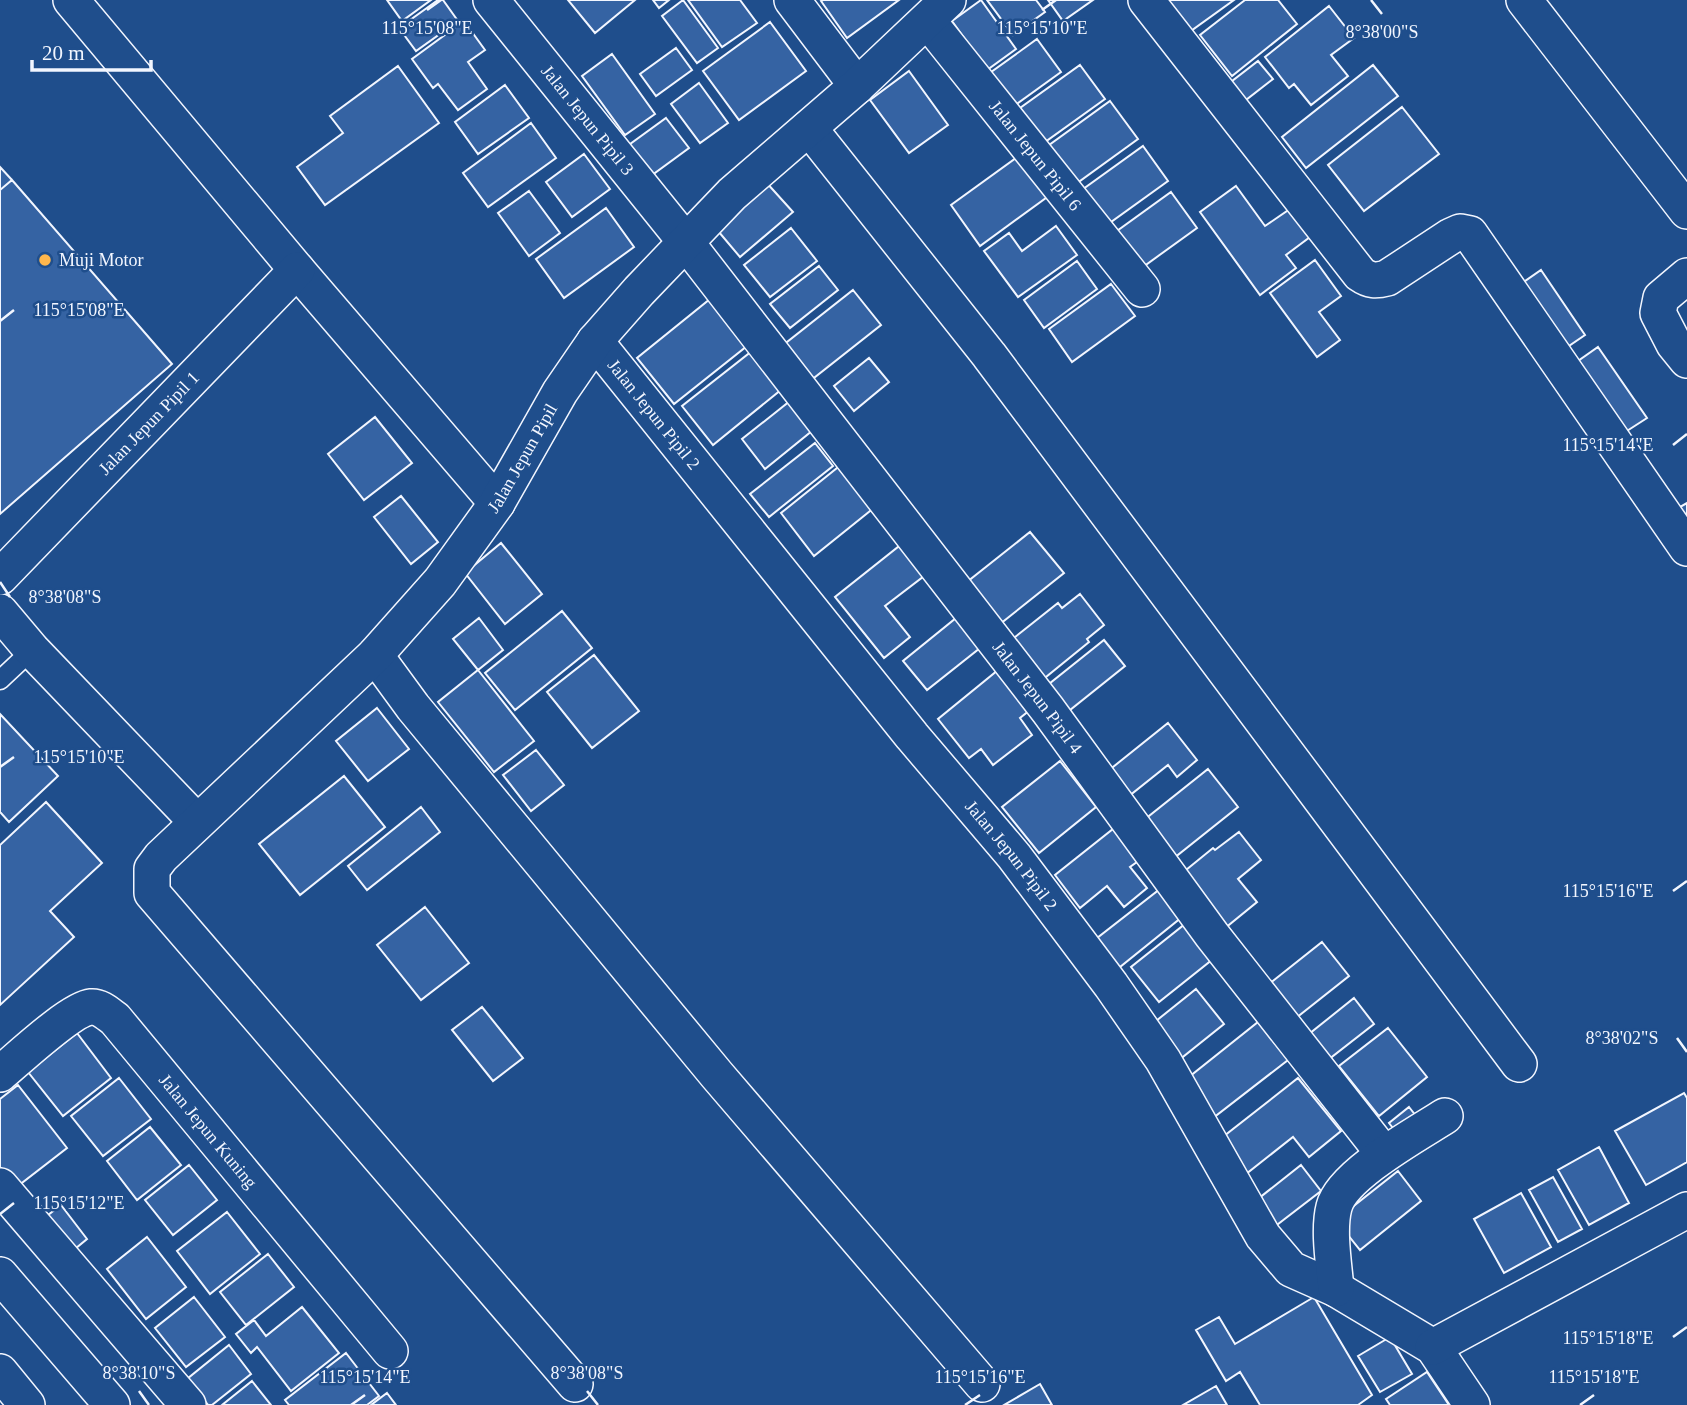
<svg xmlns="http://www.w3.org/2000/svg" width="1687" height="1405" font-family="'Times New Roman',serif">
	<style>
		.building { fill: #3563a3; stroke: #f2f6ff; stroke-width: 2 }
		.lines { fill: none; stroke-linecap: round; stroke-linejoin: round }
		.lane-casing { stroke: #f2f6ff; stroke-width: 21 }
		.street-casing { stroke: #f2f6ff; stroke-width: 38 }
		.lane { stroke: #1f4e8c; stroke-width: 18 }
		.street { stroke: #1f4e8c; stroke-width: 35 }
		.ticks { fill: none; stroke: #f2f6ff; stroke-width: 2.5 }
		.poi-dot { fill: #ffb74d; stroke: #1f4e8c; stroke-width: 2.5 }
		.labels { text-anchor: middle; stroke-width: 5; stroke-linejoin: round; paint-order: stroke }
		.street-label { font-size: 18px; fill: #f2f6ff; stroke: #1f4e8c }
		.poi-label { font-size: 18px; fill: #f2f6ff; stroke: #1f4e8c; text-anchor: start }
		.ticks-label { font-size: 18px; text-anchor: middle; fill: #f2f6ff; stroke: #1f4e8c; stroke-width: 5; stroke-linejoin: round; paint-order: stroke }
	</style>
	<rect width="100%" height="100%" fill="#1f4e8c"/>
	<path class="building" d="M387,0H431L402,21Z
		M438,0H443L458,21L416,51L399,28Z
		M568,0H635L595,33Z
		M653,0H669L659,8Z
		M683,0L718,48L697,63L662,16Z
		M688,0H740L757,23L722,47Z
		M823,0H899L847,38L821,1Z
		M981,0L1016,49L987,70L952,21Z
		M987,0H1036L1045,12L1013,35Z
		M1048,0H1093L1063,21Z
		M1164,0H1234L1188,33Z
		M1245,0H1278L1297,24L1232,76L1200,35Z
		M1329,6L1354,38L1331,55L1348,76L1311,105L1294,84L1289,88L1265,57Z
		M464,21L485,50L468,62L487,89L458,110L438,84L433,88L412,59Z
		M770,22L806,71L739,120L703,71Z
		M1037,39L1061,72L1011,108L987,75Z
		M676,48L692,70L656,96L640,74Z
		M612,54L655,114L625,135L582,76Z
		M1258,61L1273,79L1242,103L1227,85Z
		M1080,65L1105,99L1045,142L1020,108Z
		M1373,65L1398,96L1306,168L1282,137Z
		M398,66L439,123L325,205L297,167L343,133L330,116Z
		M909,71L948,125L909,153L870,100Z
		M699,83L728,123L700,143L671,104Z
		M505,85L529,118L478,154L455,122Z
		M1110,101L1138,139L1073,186L1045,148Z
		M1402,107L1439,154L1364,211L1328,165Z
		M666,118L689,148L648,178L626,147Z
		M531,123L556,158L488,207L463,173Z
		M1143,146L1168,181L1104,227L1079,192Z
		M584,154L610,189L572,217L546,182Z
		M1020,155L1050,195L980,246L951,205Z
		M0,167L12,180L0,190Z
		M12,180L172,364L0,514V190Z
		M765,181L793,212L740,257L713,225Z
		M1236,186L1265,226L1290,209L1310,237L1286,255L1296,268L1260,295L1200,212Z
		M529,191L560,233L529,256L498,213Z
		M1171,192L1197,228L1136,272L1110,236Z
		M606,208L634,247L564,298L536,259Z
		M1056,226L1077,255L1018,297L984,251L1009,233L1022,251Z
		M791,228L817,261L770,297L744,265Z
		M1315,260L1341,296L1319,312L1340,340L1317,357L1270,293Z
		M1077,261L1097,289L1044,328L1024,300Z
		M819,266L838,290L790,328L770,304Z
		M1541,270L1585,335L1557,354L1512,290Z
		M1111,284L1135,316L1072,362L1049,329Z
		M853,290L881,325L810,381L782,346Z
		M715,295L752,342L674,404L637,358Z
		M1598,347L1647,418L1616,438L1568,368Z
		M752,351L782,389L713,445L682,406Z
		M869,358L889,382L854,411L834,386Z
		M795,397L818,426L765,469L742,439Z
		M375,417L412,463L364,500L328,454Z
		M815,443L833,466L769,517L750,494Z
		M847,460L880,503L814,556L781,513Z
		M401,496L438,542L411,564L374,517Z
		M1687,503V533L1673,511Z
		M1030,532L1064,573L1000,624L967,582Z
		M501,543L542,594L505,624L465,573Z
		M903,543L928,573L885,606L910,637L884,658L835,597Z
		M1080,594L1104,625L1087,639L1089,642L1041,681L1010,641L1058,603L1062,608Z
		M562,611L592,648L515,710L485,673Z
		M961,614L985,644L927,690L903,661Z
		M479,618L503,650L478,670L453,639Z
		M1104,640L1125,666L1065,714L1044,688Z
		M594,655L639,711L592,748L547,692Z
		M1003,666L1035,706L1020,718L1032,735L993,765L981,749L969,758L938,719Z
		M478,670L534,741L494,772L438,702Z
		M377,708L409,749L368,781L336,741Z
		M0,714L58,776L9,822L0,812Z
		M1168,723L1197,760L1177,777L1168,765L1124,800L1103,775Z
		M536,750L564,785L531,811L503,775Z
		M1060,761L1096,807L1039,853L1002,807Z
		M1208,769L1238,807L1169,862L1139,824Z
		M344,776L385,827L300,895L259,844Z
		M46,802L102,863L50,911L74,937L0,1005V845Z
		M421,807L440,832L367,890L348,866Z
		M1118,825L1144,857L1130,867L1147,888L1124,907L1107,886L1080,908L1055,875Z
		M1239,832L1261,860L1238,879L1257,902L1219,933L1175,879L1213,848L1215,850Z
		M1160,889L1182,917L1115,971L1092,942Z
		M425,907L469,963L421,1000L377,945Z
		M1185,924L1213,959L1159,1002L1131,967Z
		M1322,942L1349,976L1291,1022L1264,988Z
		M1196,989L1224,1024L1179,1060L1151,1025Z
		M1354,998L1374,1024L1324,1063L1304,1038Z
		M482,1007L523,1058L493,1081L452,1030Z
		M1258,1022L1288,1060L1213,1118L1184,1081Z
		M1388,1028L1427,1077L1379,1116L1339,1066Z
		M77,1033L111,1078L63,1116L28,1072Z
		M119,1078L151,1119L103,1156L71,1116Z
		M1298,1078L1341,1131L1309,1157L1293,1137L1246,1174L1219,1140Z
		M18,1085L67,1148L14,1189L0,1171V1099Z
		M1684,1093L1687,1098V1162L1646,1185L1615,1131Z
		M1409,1107L1420,1121L1400,1137L1389,1123Z
		M150,1127L181,1165L137,1200L107,1161Z
		M1599,1147L1629,1203L1589,1225L1558,1170Z
		M189,1165L217,1200L173,1235L145,1200Z
		M1301,1165L1321,1191L1269,1231L1249,1206Z
		M1398,1171L1421,1201L1360,1250L1336,1220Z
		M1553,1177L1582,1229L1558,1242L1529,1190Z
		M1521,1193L1551,1247L1504,1273L1474,1219Z
		M61,1205L87,1239L70,1253L43,1219Z
		M227,1212L260,1254L210,1294L177,1251Z
		M147,1237L186,1287L146,1319L107,1269Z
		M268,1254L294,1287L246,1325L220,1292Z
		M194,1297L225,1337L186,1367L155,1328Z
		M1314,1297L1372,1395L1358,1405H1260L1240,1372L1226,1381L1196,1330L1219,1317L1235,1344Z
		M302,1307L339,1353L291,1391L257,1347L251,1353L236,1334L254,1320L266,1336Z
		M1390,1337L1412,1374L1380,1392L1358,1356Z
		M229,1345L251,1374L212,1405H208L187,1379Z
		M346,1353L379,1396L367,1405H289L285,1400Z
		M1427,1372L1449,1405H1390L1386,1399Z
		M252,1381L271,1405H222Z
		M1040,1384L1052,1405H1004Z
		M1216,1386L1227,1405H1183Z
		M387,1393L396,1405H371Z"/>
	<g class="lines">
		<defs>
			<path id="lane" d="M0,680L32,650"/>
			<g id="street">
				<path d="M71,0L297,270L497,503"/>
				<path id="s1" d="M491,0L685,241L1048,710L1212,935L1384,1154"/>
				<path d="M792,0L857,86"/>
				<path d="M1146,0L1360,274C1370,281 1376,281 1387,278L1451,236L1460,232L1470,234L1687,548"/>
				<path d="M1524,0L1687,211"/>
				<path id="s2" d="M928,21L1142,289"/>
				<path d="M809,128L989,355L1519,1064"/>
				<path d="M1687,276L1661,298L1658,313L1674,344L1687,360"/>
				<path id="s3" d="M595,341L912,736L1014,856L1111,985L1163,1060L1263,1236L1291,1269L1336,1289L1433,1347L1472,1405"/>
				<path id="s4" d="M0,577L297,270"/>
				<path d="M0,612L32,650L197,822"/>
				<path d="M375,655L413,707L717,1075L982,1384"/>
				<path id="s5" d="M0,1074C18,1059 71,1009 91,1007C100,1006 108,1014 115,1019L390,1351"/>
				<path d="M0,1186L188,1405"/>
				<path d="M0,1275L112,1405"/>
				<path d="M1336,1289C1334,1265 1328,1230 1334,1207C1342,1175 1417,1134 1445,1116"/>
				<path d="M1433,1347L1687,1210"/>
				<path d="M0,1372L27,1405"/>
				<path id="s6" d="M575,1384L152,893V869L161,857L375,655L440,582L497,503L560,392L595,341L639,291L732,194L857,86L948,0"/>
			</g>
		</defs>
		<use href="#lane" class="lane-casing"/>
		<use href="#street" class="street-casing"/>
		<use href="#lane" class="lane"/>
		<use href="#street" class="street"/>
	</g>
	<path class="ticks" d="M1371,0L1382,14M427,10L441,0M1042,10L1056,0M0,321L14,310M1673,445L1687,434M0,582L10,597M0,767L14,757M1673,891L1687,881M1677,1038L1687,1052M0,1214L14,1203M1673,1337L1687,1327M139,1391L149,1405M587,1391L598,1405M351,1405L365,1395M965,1405L980,1395M1580,1405L1594,1395"/>
	<circle class="poi-dot" cx="45" cy="260" r="7"/>
	<g class="labels">
		<g class="street-label">
			<text dy="6" stroke="none"><textPath href="#s1" startOffset="154">Jalan Jepun Pipil 3</textPath></text>
			<text dy="6" stroke="none"><textPath href="#s2" startOffset="172">Jalan Jepun Pipil 6</textPath></text>
			<text dy="6" stroke="none"><textPath href="#s3" startOffset="94">Jalan Jepun Pipil 2</textPath></text>
			<text dy="6" stroke="none"><textPath href="#s4" startOffset="214">Jalan Jepun Pipil 1</textPath></text>
			<text dy="6" stroke="none"><textPath href="#s6" startOffset="1228">Jalan Jepun Pipil</textPath></text>
			<text dy="6" stroke="none"><textPath href="#s1" startOffset="886">Jalan Jepun Pipil 4</textPath></text>
			<text dy="6" stroke="none"><textPath href="#s3" startOffset="662">Jalan Jepun Pipil 2</textPath></text>
			<text dy="6" stroke="none"><textPath href="#s5" startOffset="287">Jalan Jepun Kuning</textPath></text>
		</g>
		<g class="poi-label">
			<text x="59" y="266">Muji Motor</text>
		</g>
	</g>
	<g class="ticks-label">
		<text x="1042" y="34">115°15'10"E</text>
		<text x="427" y="34">115°15'08"E</text>
		<text x="1382" y="38">8°38'00"S</text>
		<text x="79" y="316">115°15'08"E</text>
		<text x="1608" y="451">115°15'14"E</text>
		<text x="65" y="603">8°38'08"S</text>
		<text x="79" y="763">115°15'10"E</text>
		<text x="1608" y="897">115°15'16"E</text>
		<text x="1622" y="1044">8°38'02"S</text>
		<text x="79" y="1209">115°15'12"E</text>
		<text x="1608" y="1344">115°15'18"E</text>
		<text x="139" y="1379">8°38'10"S</text>
		<text x="587" y="1379">8°38'08"S</text>
		<text x="365" y="1383">115°15'14"E</text>
		<text x="980" y="1383">115°15'16"E</text>
		<text x="1594" y="1383">115°15'18"E</text>
	</g>
	<path d="M32 60v10h119v-10" fill="none" stroke="#f2f6ff" stroke-width="3.5"/>
	<text x="42" y="60" font-size="21" fill="#f2f6ff" stroke="#1f4e8c" stroke-width="5" paint-order="stroke">20 m</text>
</svg>
